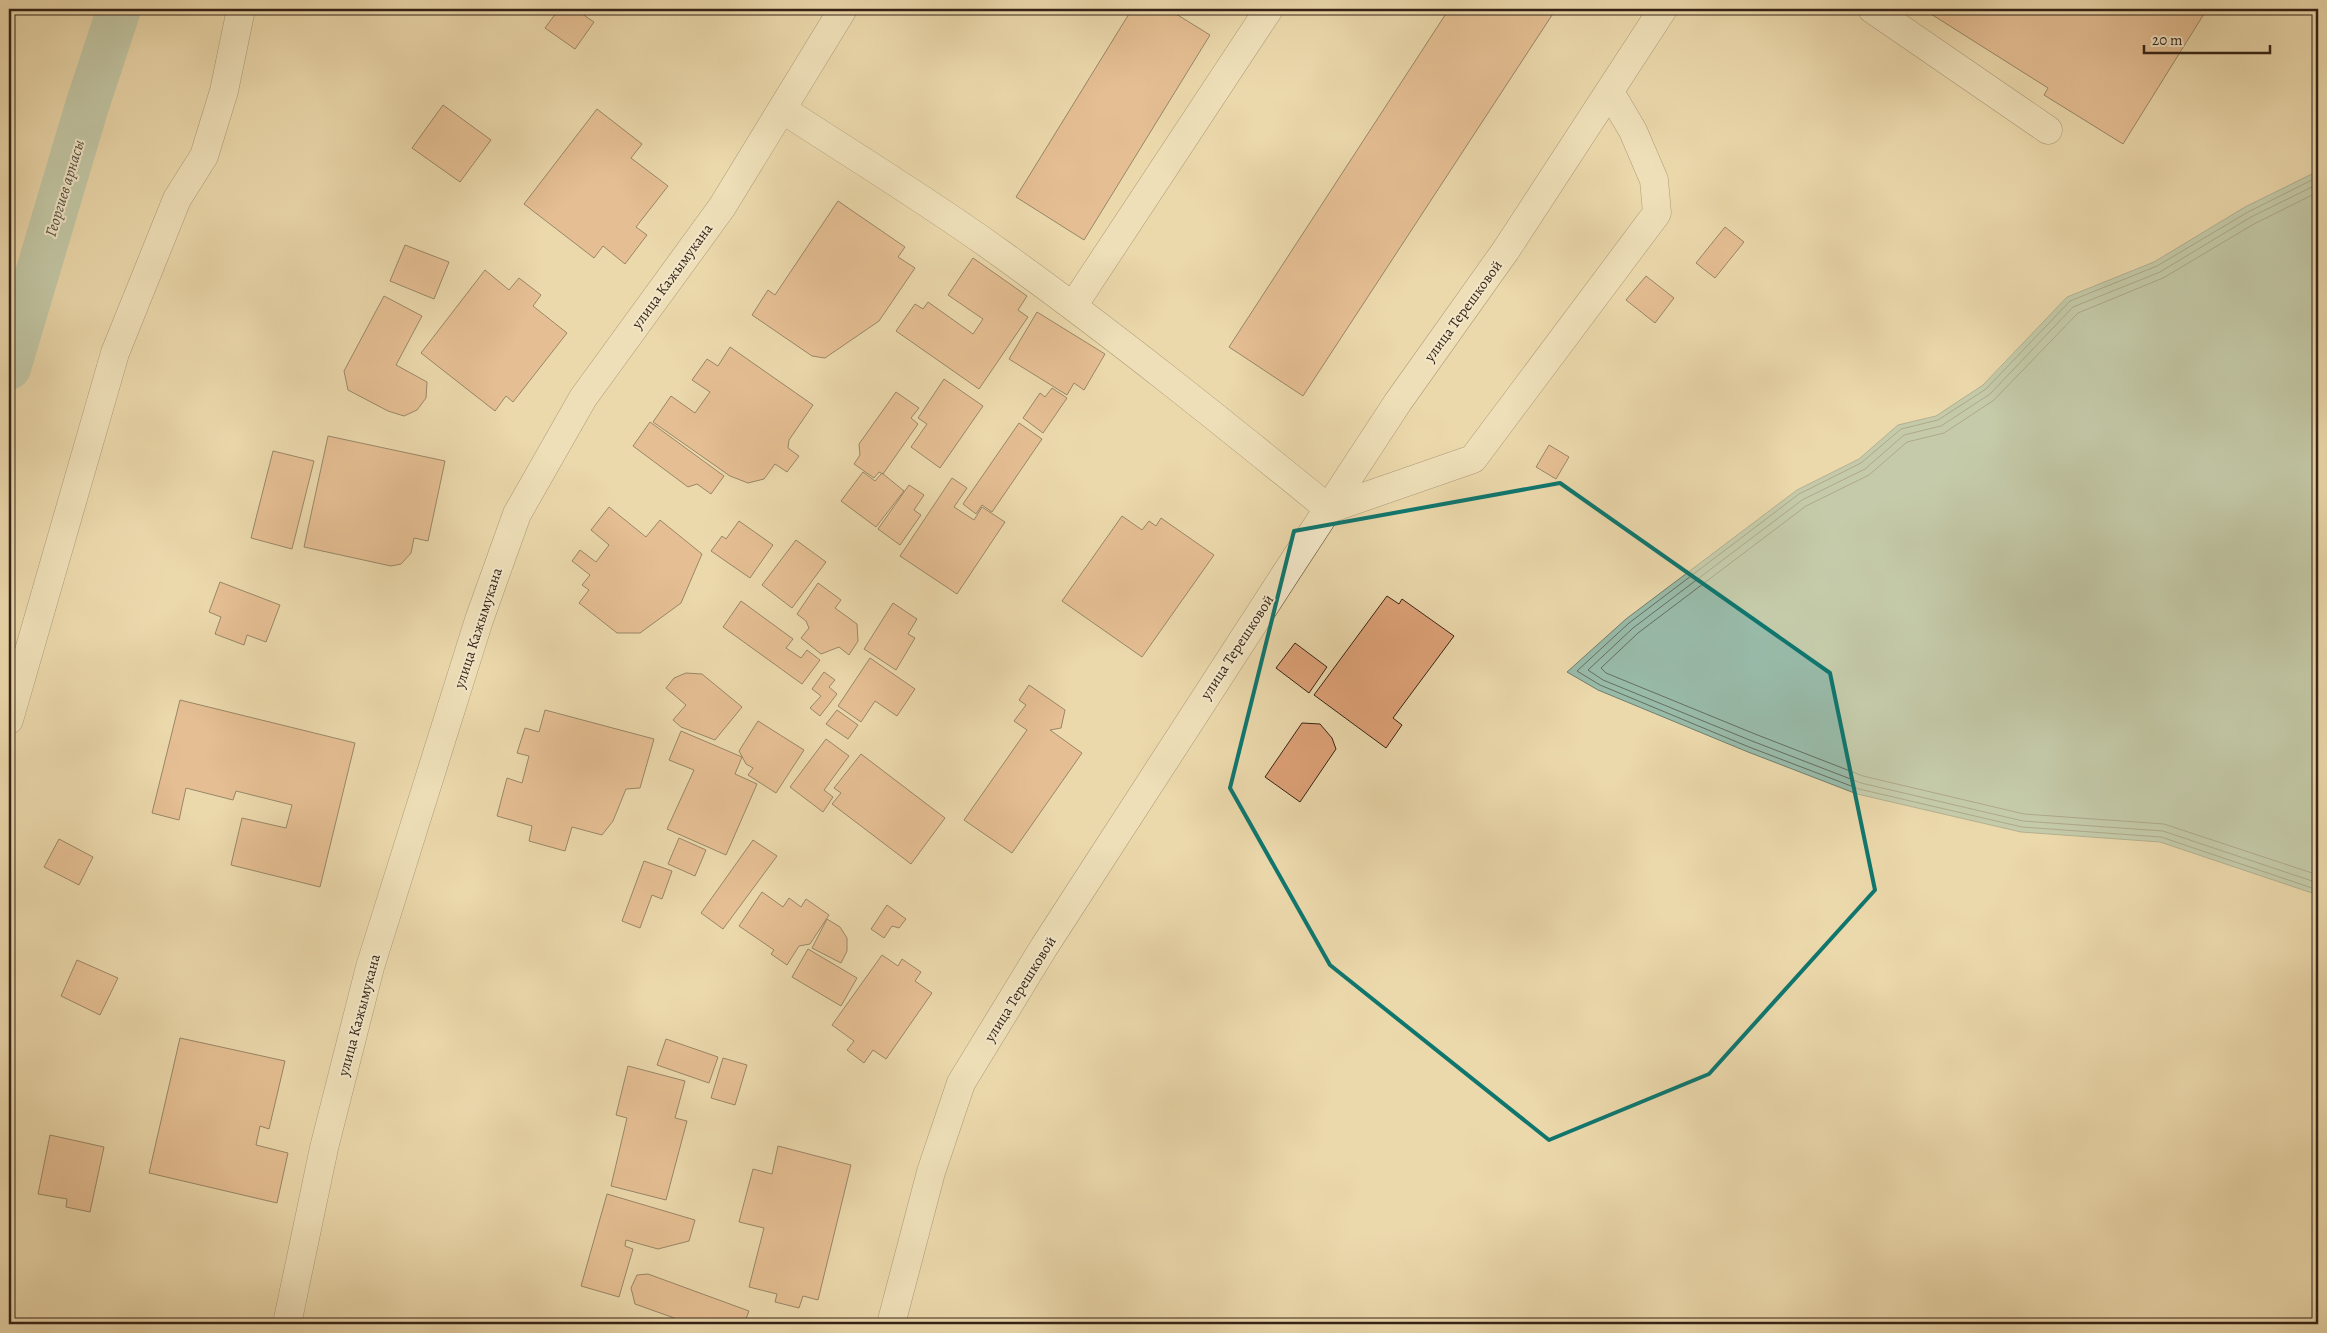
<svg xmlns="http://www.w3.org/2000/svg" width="2327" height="1333" font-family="Alegreya,serif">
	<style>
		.water { fill: #98baa8; stroke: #707e6e }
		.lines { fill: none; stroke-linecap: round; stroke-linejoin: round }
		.shore { stroke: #666e5f; stroke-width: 1 }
		.canal { stroke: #98baa8; stroke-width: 44 }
		.building { fill: #dda076; stroke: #352316 }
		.minor-casing { stroke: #62503b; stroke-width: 29 }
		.minor { stroke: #f2e6c8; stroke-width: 28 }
		.marked { fill: none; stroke: #0f766e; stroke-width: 4; stroke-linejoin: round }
		.labels { text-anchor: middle; stroke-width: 4; stroke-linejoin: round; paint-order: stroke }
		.street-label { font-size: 15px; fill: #352316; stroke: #f2e6c8 }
		.water-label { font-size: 16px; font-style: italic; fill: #535042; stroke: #f2e6c8 }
	</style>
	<rect width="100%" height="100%" fill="#ebd8ab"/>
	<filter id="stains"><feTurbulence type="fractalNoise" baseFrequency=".004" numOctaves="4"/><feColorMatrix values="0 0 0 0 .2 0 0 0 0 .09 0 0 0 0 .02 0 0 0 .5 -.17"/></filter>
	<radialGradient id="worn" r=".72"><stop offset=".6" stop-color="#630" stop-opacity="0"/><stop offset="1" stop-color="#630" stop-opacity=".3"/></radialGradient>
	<path class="water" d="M2318,171V895L2160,842L2021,832L1857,794L1748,752L1598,690L1567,672L1626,619L1797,490L1859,459L1898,425L1936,416L1983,385L2067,297L2154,262L2245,207Z"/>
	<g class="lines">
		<path class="shore" d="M2318,177L2248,212L2157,266L2070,301L1986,389L1938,420L1901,429L1861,463L1799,494L1629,623L1577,671L1600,685L1749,747L1859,789L2022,827L2161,837L2318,890
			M2318,184L2251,217L2160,272L2073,307L1990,394L1941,426L1904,435L1865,469L1802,500L1633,628L1588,670L1603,680L1752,741L1861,783L2023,821L2163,831L2318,883
			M2318,192L2254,224L2163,278L2078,313L1994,400L1944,433L1907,442L1869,475L1806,506L1638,633L1601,668L1606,673L1755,734L1863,776L2024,814L2164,824L2318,875"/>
		<path class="canal" d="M9,368L87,106L119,9"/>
	</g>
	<path class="building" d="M559,9H575L594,22L575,49L545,28Z
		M1132,9H1168L1210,35L1084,240L1016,197Z
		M1449,9H1556L1303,396L1229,347Z
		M1923,9H2207L2123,144L2044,95L2048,88Z
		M443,105L491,140L460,182L412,148Z
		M597,109L642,144L631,158L668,186L636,227L647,235L625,264L603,246L594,258L524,204Z
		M838,201L905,247L898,257L915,268L879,321L825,358L812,356L752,315L768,290L775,295Z
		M1725,227L1744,242L1715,278L1696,263Z
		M405,245L449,262L434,299L390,281Z
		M973,258L1027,296L1018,310L1028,317L979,389L896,331L915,304L923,309L928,302L973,334L983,319L948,295Z
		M485,270L509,290L519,278L541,295L533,306L567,333L513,402L506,396L495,411L421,353Z
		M1646,276L1674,298L1655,323L1626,300Z
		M384,296L422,316L396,365L427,382L426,398L417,410L404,416L388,411L348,390L344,371Z
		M1037,312L1105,354L1084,390L1074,383L1067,395L1009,359Z
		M730,347L813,405L789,440L788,448L799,456L787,472L775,464L764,479L748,483L730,476L653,422L671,396L695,413L710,392L692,380L707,359L718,366Z
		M944,379L983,406L940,468L911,447L927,424L918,418Z
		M1052,388L1067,398L1043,433L1023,418L1040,393L1045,397Z
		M896,392L919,408L911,418L918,424L883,474L879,472L874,478L854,464L860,455L859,444Z
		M650,422L724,476L711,494L697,484L688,487L633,446Z
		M1019,423L1042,439L992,512L982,505L976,514L963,504Z
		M328,436L445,461L428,541L414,538L411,553L401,564L391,566L304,547Z
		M1549,445L1569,457L1556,479L1536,467Z
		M273,451L314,461L292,549L251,538Z
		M863,472L875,481L882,473L904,491L876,527L841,501Z
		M952,478L967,488L954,507L974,520L982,507L1005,522L957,594L900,556Z
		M909,485L924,495L914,510L921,515L900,545L878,529Z
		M609,507L646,537L660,520L702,554L681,603L640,633H617L579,603L589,590L582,585L590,575L572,561L580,550L596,562L609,545L591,530Z
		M1122,516L1142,530L1149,521L1156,526L1161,518L1214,555L1142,657L1062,601Z
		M739,521L773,545L750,578L711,551L722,536L726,539Z
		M796,540L826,562L792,608L762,585Z
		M220,582L280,605L266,642L247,635L244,645L215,634L221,617L209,612Z
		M818,583L841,600L835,608L857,624L858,641L849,655L839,647L821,654L801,638L809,628L806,621L797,614Z
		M1387,596L1399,604L1402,599L1454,636L1393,718L1402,725L1386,748L1314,695Z
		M741,601L793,639L786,648L801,658L807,650L820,660L802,684L723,627Z
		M893,603L917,619L908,634L915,638L896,670L864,649Z
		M1295,643L1327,667L1309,693L1276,668Z
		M870,658L915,689L897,716L875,701L861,722L838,706Z
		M824,672L835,680L829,687L837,694L820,716L810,708L821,696L812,689Z
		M686,673L702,674L742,707L715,740L681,727L673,720L686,705L666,688L674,678Z
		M1029,685L1065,710L1061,728L1050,730L1082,753L1012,853L964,820L1027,730L1014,721L1026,705L1019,700Z
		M180,700L355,743L320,887L231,865L242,818L286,828L292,805L236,791L233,800L186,788L179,820L152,813Z
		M545,710L654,739L640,788L626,789L613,821L602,835L572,827L565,851L529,841L532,826L497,816L507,778L522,783L529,756L517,753L525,728L539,732Z
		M837,710L858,725L848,739L826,724Z
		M758,721L804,750L776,793L748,775L753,768L746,764L739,751Z
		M1302,723L1320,724L1332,738L1336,749L1300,802L1265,777Z
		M681,731L742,757L735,774L757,784L726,855L667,829L694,770L669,760Z
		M826,739L849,756L824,790L833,797L823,812L790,787Z
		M861,754L945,818L911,864L832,804L841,793L834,788Z
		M679,838L706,850L695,876L668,864Z
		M59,839L93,857L79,885L44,867Z
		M753,840L777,856L723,929L701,913Z
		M644,861L672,871L662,899L652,895L640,928L622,921Z
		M762,892L783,907L789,898L801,907L806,899L829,915L810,944L799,946L787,965L771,954L774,950L739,926Z
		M887,905L906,919L899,928L892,926L884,938L871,929Z
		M827,919L840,927L847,938V951L841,963L812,948Z
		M808,949L857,978L841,1006L792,977Z
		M882,955L898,966L902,959L921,972L915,981L932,993L886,1059L873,1050L864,1063L847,1050L854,1041L832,1025Z
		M77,960L118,978L100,1015L61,996Z
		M180,1038L285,1061L269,1129L260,1126L256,1145L288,1153L277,1203L149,1173Z
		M666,1039L718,1057L709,1083L657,1065Z
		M723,1058L747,1065L735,1105L711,1098Z
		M628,1066L685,1081L675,1118L687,1121L666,1200L611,1186L627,1118L616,1115Z
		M50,1135L104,1147L90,1212L66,1207L67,1199L38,1194Z
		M778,1146L851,1165L818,1300L803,1296L799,1308L775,1302L777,1294L749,1287L764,1228L739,1222L753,1169L772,1174Z
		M607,1194L695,1220L689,1241L658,1249L626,1240L625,1246L633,1249L619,1297L581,1286Z
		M648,1274L749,1311L744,1324H691L635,1304L631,1288L637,1275Z"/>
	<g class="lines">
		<defs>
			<path id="minor" d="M1872,9L2048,130
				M782,109C855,157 930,202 1000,253C1113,334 1221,421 1329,509L1473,459L1657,213L1654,180L1633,131L1610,92
				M1073,306L1269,9
				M9,720L115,353L177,199L204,156L224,91L241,9
				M287,1324L324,1148L370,967L479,620L517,514L583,398L722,207L843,9
				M891,1324L931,1172L961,1083L1044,947L1288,570L1398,402L1506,250L1663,9"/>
		</defs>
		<use href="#minor" class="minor-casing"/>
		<use href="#minor" class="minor"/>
	</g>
	<path d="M0 0H2327V1333H0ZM1560,483L1830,673L1875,890L1709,1074L1549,1140L1330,965L1230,788L1294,531Z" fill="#ebd8ab" fill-opacity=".55" fill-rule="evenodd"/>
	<path class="marked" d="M1560,483L1830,673L1875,890L1709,1074L1549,1140L1330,965L1230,788L1294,531Z"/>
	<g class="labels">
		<g class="street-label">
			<text transform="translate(672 276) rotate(-54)" y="5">улица Кажымукана</text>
			<text transform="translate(1463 311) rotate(-54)" y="5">улица Терешковой</text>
			<text transform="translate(478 628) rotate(-72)" y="5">улица Кажымукана</text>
			<text transform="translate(1237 647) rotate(-57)" y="5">улица Терешковой</text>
			<text transform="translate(1020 989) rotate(-58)" y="5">улица Терешковой</text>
			<text transform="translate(359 1015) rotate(-75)" y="5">улица Кажымукана</text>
		</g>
		<g class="water-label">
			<text transform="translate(64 188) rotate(-73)" y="6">Георгиев арнасы</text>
		</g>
	</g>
	<rect width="2327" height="1333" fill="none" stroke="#ebd8ab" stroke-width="30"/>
	<rect x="10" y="10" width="2307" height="1313" fill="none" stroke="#352316" stroke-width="2.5"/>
	<rect x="15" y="15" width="2297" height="1303" fill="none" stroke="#352316"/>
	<path d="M2144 45v8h126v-8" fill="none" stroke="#352316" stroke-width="2.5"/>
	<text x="2152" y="45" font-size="15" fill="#352316" stroke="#f2e6c8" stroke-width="4" paint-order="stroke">20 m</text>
	<rect width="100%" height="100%" filter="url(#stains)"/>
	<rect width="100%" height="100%" fill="url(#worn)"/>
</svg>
